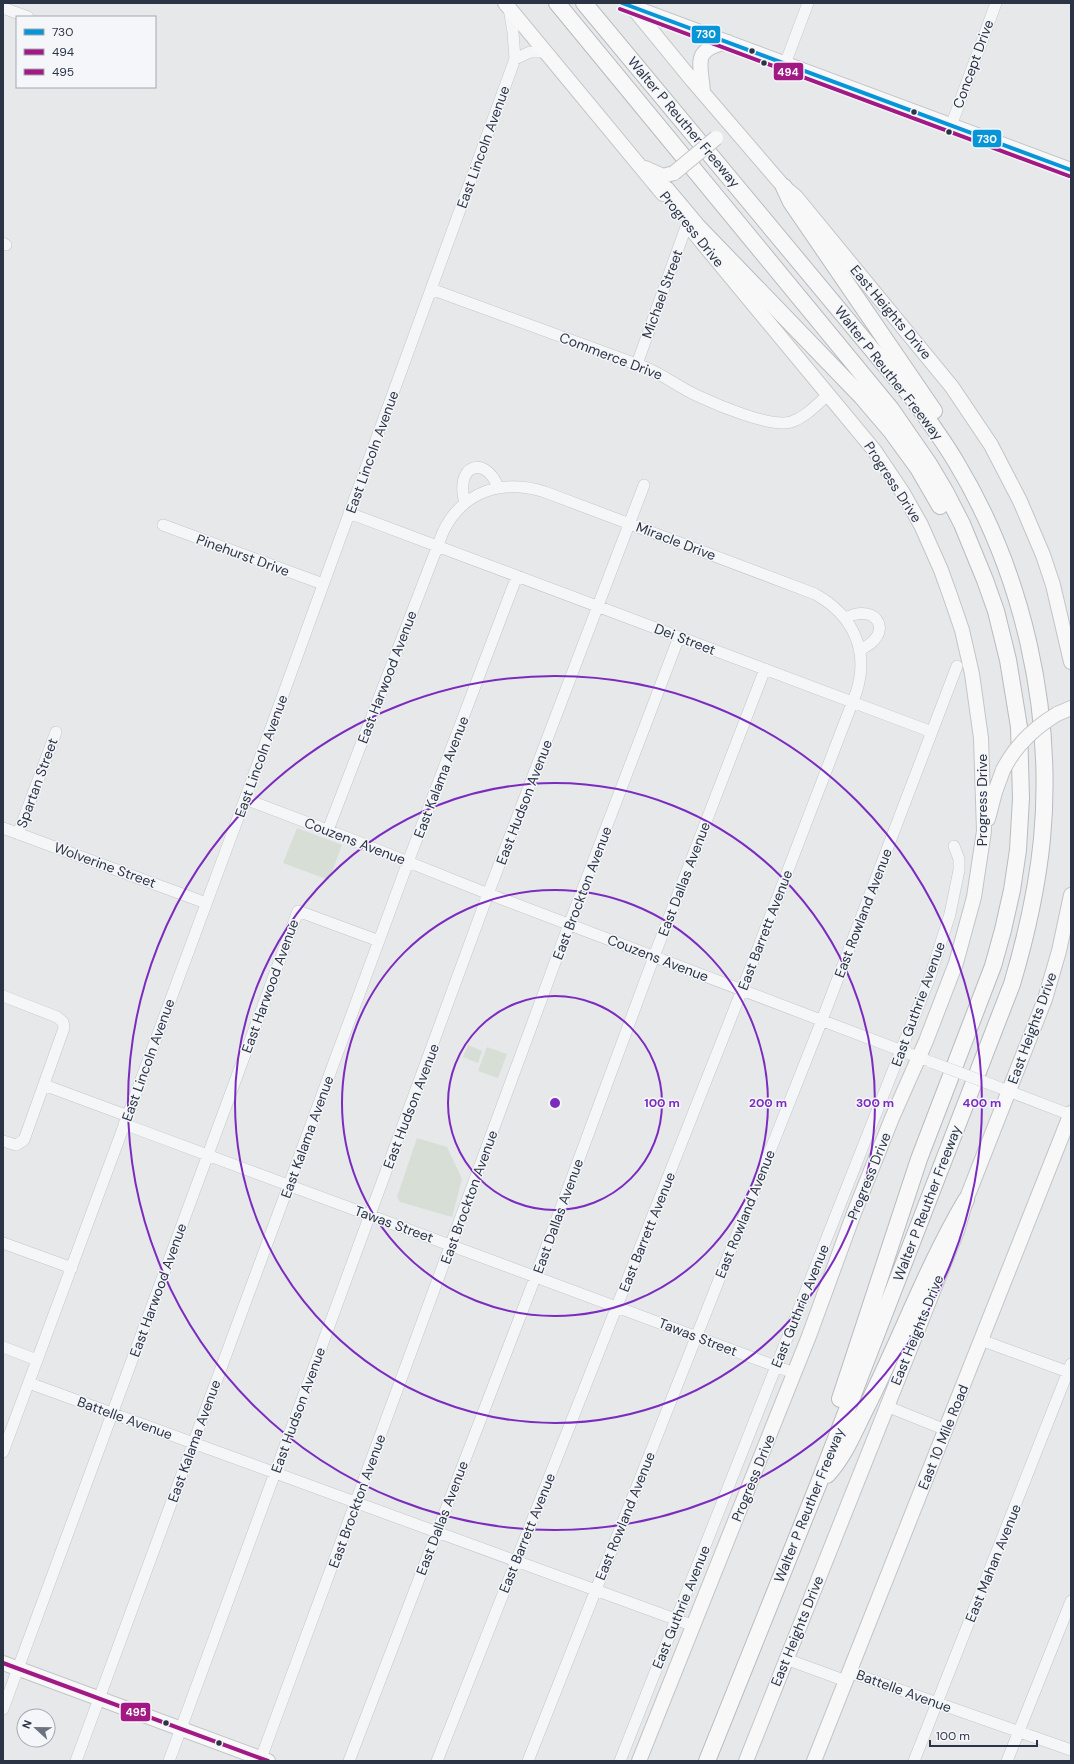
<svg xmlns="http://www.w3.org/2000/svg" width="1074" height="1764" font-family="'DM Sans',sans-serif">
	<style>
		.green { fill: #d6ded6 }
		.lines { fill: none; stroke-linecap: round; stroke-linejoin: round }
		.minor-casing { stroke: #c4c6c8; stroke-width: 12 }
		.major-casing { stroke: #c2c5c8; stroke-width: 16 }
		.highway-casing { stroke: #b8bbbf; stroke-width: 18 }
		.minor { stroke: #f5f6f7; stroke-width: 11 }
		.major { stroke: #f8f8f8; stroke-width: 14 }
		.highway { stroke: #f8f8f8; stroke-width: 16 }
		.minor-bridge-casing { stroke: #c4c6c8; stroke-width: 12; stroke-linecap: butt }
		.major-bridge-casing { stroke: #c2c5c8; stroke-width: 16; stroke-linecap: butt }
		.minor-bridge { stroke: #f5f6f7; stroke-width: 11 }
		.major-bridge { stroke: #f8f8f8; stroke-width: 14 }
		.bus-1-casing { stroke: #f4f6f9; stroke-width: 7 }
		.bus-2-casing { stroke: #f4f6f9; stroke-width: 7 }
		.bus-3-casing { stroke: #f4f6f9; stroke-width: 7 }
		.bus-1 { stroke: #0696d7; stroke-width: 4 }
		.bus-2 { stroke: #a31984; stroke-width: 4 }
		.bus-3 { stroke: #a31984; stroke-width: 4 }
		.ring { fill: none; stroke: #7b2cbf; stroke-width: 2 }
		.bus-dot { fill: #2b3445; stroke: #f4f6f9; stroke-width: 1.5 }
		.labels { text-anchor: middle; stroke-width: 3; stroke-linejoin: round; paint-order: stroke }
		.street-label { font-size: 14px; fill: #2b3445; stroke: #f4f6f9 }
		.centre { fill: #7b2cbf; stroke: #f4f6f9; stroke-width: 2 }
		.ring-label { font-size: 12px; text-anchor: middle; font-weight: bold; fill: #7b2cbf; stroke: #f4f6f9; stroke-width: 3; stroke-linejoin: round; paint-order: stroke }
		.line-badge { stroke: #f4f6f9; stroke-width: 1.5 }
		.badge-label { font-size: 11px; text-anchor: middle; font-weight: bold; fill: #fff }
	</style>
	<rect width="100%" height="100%" fill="#e6e8ea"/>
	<path class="green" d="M297,828L342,845L329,880L283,863Z
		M468,1045L482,1051L478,1063L463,1057Z
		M487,1047L507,1054L498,1078L478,1071Z
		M417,1138L447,1147L462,1179L452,1217L400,1202L397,1197Z"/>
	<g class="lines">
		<defs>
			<path id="minor" d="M3,8L28,17
				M515,59L530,52H546
				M785,64L808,3
				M951,126L996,3
				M3,243L6,245
				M431,289L647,368C665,376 680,388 698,396C717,405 771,428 791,422C806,417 817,404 828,395
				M637,364L687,224
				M465,503C454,465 485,454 498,487
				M349,513L932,732
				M163,525L323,584
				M845,618C879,601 895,636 859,650
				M245,799L348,838L481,891L926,1060
				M3,828L206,903
				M328,830L443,532C463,490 503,479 545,492L815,594C853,615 870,651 856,693L742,990L437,1761
				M18,834L56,732
				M3,996L57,1017L63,1022L64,1028L24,1140L16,1145L3,1141
				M990,1084L1071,1115
				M44,1085L128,1116
				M124,1124L794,1373
				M3,1243L72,1268
				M981,1340L1071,1373
				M3,1347L37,1360
				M29,1383L694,1626
				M886,1406L946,1430
				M3,1452L245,799L515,59L513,32L509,8
				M786,1659L846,1681
				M849,1672L1071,1750
				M3,1709L298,911L379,941
				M76,1761L408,862L517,576
				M169,1761L488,894L644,485
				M260,1761L564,938L679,637
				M349,1761L533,1283L658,946L765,669
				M528,1761L822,1020L957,666
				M620,1761L930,977L950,914L959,870V859L954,846
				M914,1761L1071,1364
				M1007,1761L1071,1601"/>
			<path id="major" d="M505,3L663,194
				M629,3L692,80L784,187L796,197L952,387L991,445L1020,501L1043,555L1053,585L1071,662
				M633,7L1071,170
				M703,92C701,62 691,50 728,42
				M645,168L663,176L674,173
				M1057,714L1071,708
				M988,819L995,792L1003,770
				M3,1663L268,1761
				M639,1761L809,1336L854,1213L892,1118L926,1041L956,963L974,897L984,831L981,738L972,674L962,630L950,595L941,570L921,525L903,493L874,450L691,229
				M746,1761L957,1231L966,1200L1045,999L1059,951L1071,895
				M814,1761L1071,1113"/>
			<path id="highway" d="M557,3L891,409L929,464L945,491L962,524L985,580L996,611L1008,660L1019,727L1021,798L1018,850L1012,890L1003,930L993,966L919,1159L840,1399
				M584,3L914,400C928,420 943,440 956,462C1023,573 1054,710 1042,839C1037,889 1026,937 1012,984L818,1485L707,1761
				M657,185L666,189L697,226L862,397L891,431L918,468L940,506
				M784,187L791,202L934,411
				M827,1475C845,1456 855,1429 867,1406C901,1338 927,1266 966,1200"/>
		</defs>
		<use href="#minor" class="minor-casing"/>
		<use href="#major" class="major-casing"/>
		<use href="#highway" class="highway-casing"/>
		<use href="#minor" class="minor"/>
		<use href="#major" class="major"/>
		<use href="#highway" class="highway"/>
		<defs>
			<path id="minor-bridge" d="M931,1062L990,1084"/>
			<path id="major-bridge" d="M674,173L716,138
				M1003,770C1015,746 1034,728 1057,714"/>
		</defs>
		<use href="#minor-bridge" class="minor-bridge-casing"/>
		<use href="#major-bridge" class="major-bridge-casing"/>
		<use href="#minor-bridge" class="minor-bridge"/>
		<use href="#major-bridge" class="major-bridge"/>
		<defs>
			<path id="bus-1" d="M622,3L1071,170"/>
			<path id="bus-2" d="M620,9L1069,176"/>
			<path id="bus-3" d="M3,1663L268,1761"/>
		</defs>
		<use href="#bus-1" class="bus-1-casing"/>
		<use href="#bus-2" class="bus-2-casing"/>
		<use href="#bus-3" class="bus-3-casing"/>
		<use href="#bus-1" class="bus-1"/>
		<use href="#bus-2" class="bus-2"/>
		<use href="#bus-3" class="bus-3"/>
	</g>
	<g class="ring">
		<circle cx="555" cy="1103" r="107"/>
		<circle cx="555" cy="1103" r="213"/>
		<circle cx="555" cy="1103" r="320"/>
		<circle cx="555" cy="1103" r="427"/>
	</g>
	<g class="bus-dot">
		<circle cx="752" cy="51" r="3.5"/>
		<circle cx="764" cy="63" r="3.5"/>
		<circle cx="914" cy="112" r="3.5"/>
		<circle cx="949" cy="132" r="3.5"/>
		<circle cx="166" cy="1723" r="3.5"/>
		<circle cx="219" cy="1743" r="3.5"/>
	</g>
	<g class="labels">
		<g class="street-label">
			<text transform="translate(973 64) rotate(-70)" y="5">Concept Drive</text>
			<text transform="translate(684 122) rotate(50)" y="5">Walter P Reuther Freeway</text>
			<text transform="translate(483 147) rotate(-70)" y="5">East Lincoln Avenue</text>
			<text transform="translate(692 229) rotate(51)" y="5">Progress Drive</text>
			<text transform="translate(662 294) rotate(-70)" y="5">Michael Street</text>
			<text transform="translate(891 312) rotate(50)" y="5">East Heights Drive</text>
			<text transform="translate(611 356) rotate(21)" y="5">Commerce Drive</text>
			<text transform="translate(889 373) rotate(52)" y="5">Walter P Reuther Freeway</text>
			<text transform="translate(372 452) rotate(-70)" y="5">East Lincoln Avenue</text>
			<text transform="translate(893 482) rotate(57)" y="5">Progress Drive</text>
			<text transform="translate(676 541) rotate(21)" y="5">Miracle Drive</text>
			<text transform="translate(243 555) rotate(20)" y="5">Pinehurst Drive</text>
			<text transform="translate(685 639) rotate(21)" y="5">Dei Street</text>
			<text transform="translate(387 677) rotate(-69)" y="5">East Harwood Avenue</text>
			<text transform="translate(261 756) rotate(-70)" y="5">East Lincoln Avenue</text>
			<text transform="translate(441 777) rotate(-69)" y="5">East Kalama Avenue</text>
			<text transform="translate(37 783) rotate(-70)" y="5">Spartan Street</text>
			<text transform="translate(982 800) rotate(-90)" y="5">Progress Drive</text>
			<text transform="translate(524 802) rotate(-69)" y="5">East Hudson Avenue</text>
			<text transform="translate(355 841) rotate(21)" y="5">Couzens Avenue</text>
			<text transform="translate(105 865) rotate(20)" y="5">Wolverine Street</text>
			<text transform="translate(684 879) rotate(-69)" y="5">East Dallas Avenue</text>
			<text transform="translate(582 893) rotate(-69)" y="5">East Brockton Avenue</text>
			<text transform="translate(863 913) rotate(-69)" y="5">East Rowland Avenue</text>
			<text transform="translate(765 930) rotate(-69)" y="5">East Barrett Avenue</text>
			<text transform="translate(658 958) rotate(21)" y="5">Couzens Avenue</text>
			<text transform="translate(270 986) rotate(-70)" y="5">East Harwood Avenue</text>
			<text transform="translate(918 1004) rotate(-70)" y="5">East Guthrie Avenue</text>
			<text transform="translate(1032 1028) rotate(-70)" y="5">East Heights Drive</text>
			<text transform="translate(148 1060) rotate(-70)" y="5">East Lincoln Avenue</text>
			<text transform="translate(411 1106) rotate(-69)" y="5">East Hudson Avenue</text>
			<text transform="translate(307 1137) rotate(-70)" y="5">East Kalama Avenue</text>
			<text transform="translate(869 1176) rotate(-68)" y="5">Progress Drive</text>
			<text transform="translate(469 1197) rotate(-70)" y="5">East Brockton Avenue</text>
			<text transform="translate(927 1203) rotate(-69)" y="5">Walter P Reuther Freeway</text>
			<text transform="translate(745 1214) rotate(-68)" y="5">East Rowland Avenue</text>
			<text transform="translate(558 1216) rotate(-70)" y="5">East Dallas Avenue</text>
			<text transform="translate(394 1224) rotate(20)" y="5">Tawas Street</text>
			<text transform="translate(647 1232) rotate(-68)" y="5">East Barrett Avenue</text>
			<text transform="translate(158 1290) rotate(-70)" y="5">East Harwood Avenue</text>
			<text transform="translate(800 1306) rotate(-68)" y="5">East Guthrie Avenue</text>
			<text transform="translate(917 1330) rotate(-68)" y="5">East Heights Drive</text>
			<text transform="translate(698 1337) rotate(21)" y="5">Tawas Street</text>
			<text transform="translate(298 1410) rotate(-70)" y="5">East Hudson Avenue</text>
			<text transform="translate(125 1418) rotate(20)" y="5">Battelle Avenue</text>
			<text transform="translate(943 1437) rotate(-68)" y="5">East 10 Mile Road</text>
			<text transform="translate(194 1441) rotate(-70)" y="5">East Kalama Avenue</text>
			<text transform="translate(753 1478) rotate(-68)" y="5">Progress Drive</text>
			<text transform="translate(357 1501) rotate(-70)" y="5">East Brockton Avenue</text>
			<text transform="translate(809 1505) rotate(-68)" y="5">Walter P Reuther Freeway</text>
			<text transform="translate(625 1516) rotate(-68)" y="5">East Rowland Avenue</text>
			<text transform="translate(442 1518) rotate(-69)" y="5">East Dallas Avenue</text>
			<text transform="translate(527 1533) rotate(-68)" y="5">East Barrett Avenue</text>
			<text transform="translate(993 1563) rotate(-68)" y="5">East Mahan Avenue</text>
			<text transform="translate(681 1607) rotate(-68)" y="5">East Guthrie Avenue</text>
			<text transform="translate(797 1631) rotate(-68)" y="5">East Heights Drive</text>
			<text transform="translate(904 1691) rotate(20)" y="5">Battelle Avenue</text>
		</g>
	</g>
	<circle cx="555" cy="1103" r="6" class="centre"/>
	<g class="ring-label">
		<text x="662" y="1107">100 m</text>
		<text x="768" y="1107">200 m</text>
		<text x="875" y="1107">300 m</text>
		<text x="982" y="1107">400 m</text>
	</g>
	<g class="line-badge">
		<rect x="691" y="25" width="30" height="19" rx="4" fill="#0696d7"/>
		<rect x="773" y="62" width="31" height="19" rx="4" fill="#a31984"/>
		<rect x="972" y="129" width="30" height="19" rx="4" fill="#0696d7"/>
		<rect x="120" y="1702" width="31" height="20" rx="4" fill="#a31984"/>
	</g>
	<g class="badge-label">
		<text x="706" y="38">730</text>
		<text x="788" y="76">494</text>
		<text x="987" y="143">730</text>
		<text x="136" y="1716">495</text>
	</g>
	<rect width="1074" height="1764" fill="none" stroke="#2b3445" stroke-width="8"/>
	<rect x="16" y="16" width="140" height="72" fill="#f4f6f9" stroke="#a4a8b1"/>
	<rect x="24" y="29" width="20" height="6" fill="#0696d7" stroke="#a4a8b1"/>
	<text x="52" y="36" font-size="12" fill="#2b3445">730</text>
	<rect x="24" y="49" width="20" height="6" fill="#a31984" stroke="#a4a8b1"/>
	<text x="52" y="56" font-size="12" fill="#2b3445">494</text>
	<rect x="24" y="69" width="20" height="6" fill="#a31984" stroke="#a4a8b1"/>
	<text x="52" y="76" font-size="12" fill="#2b3445">495</text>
	<g transform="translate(36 1728) rotate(292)"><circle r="19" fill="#f4f6f9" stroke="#a4a8b1"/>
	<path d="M0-3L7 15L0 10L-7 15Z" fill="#6c737f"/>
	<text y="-6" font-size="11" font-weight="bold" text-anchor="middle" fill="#2b3445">N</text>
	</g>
	<path d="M930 1740v6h107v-6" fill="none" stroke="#2b3445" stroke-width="2"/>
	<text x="936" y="1740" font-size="12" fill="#2b3445" stroke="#f4f6f9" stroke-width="3" paint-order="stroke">100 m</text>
</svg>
